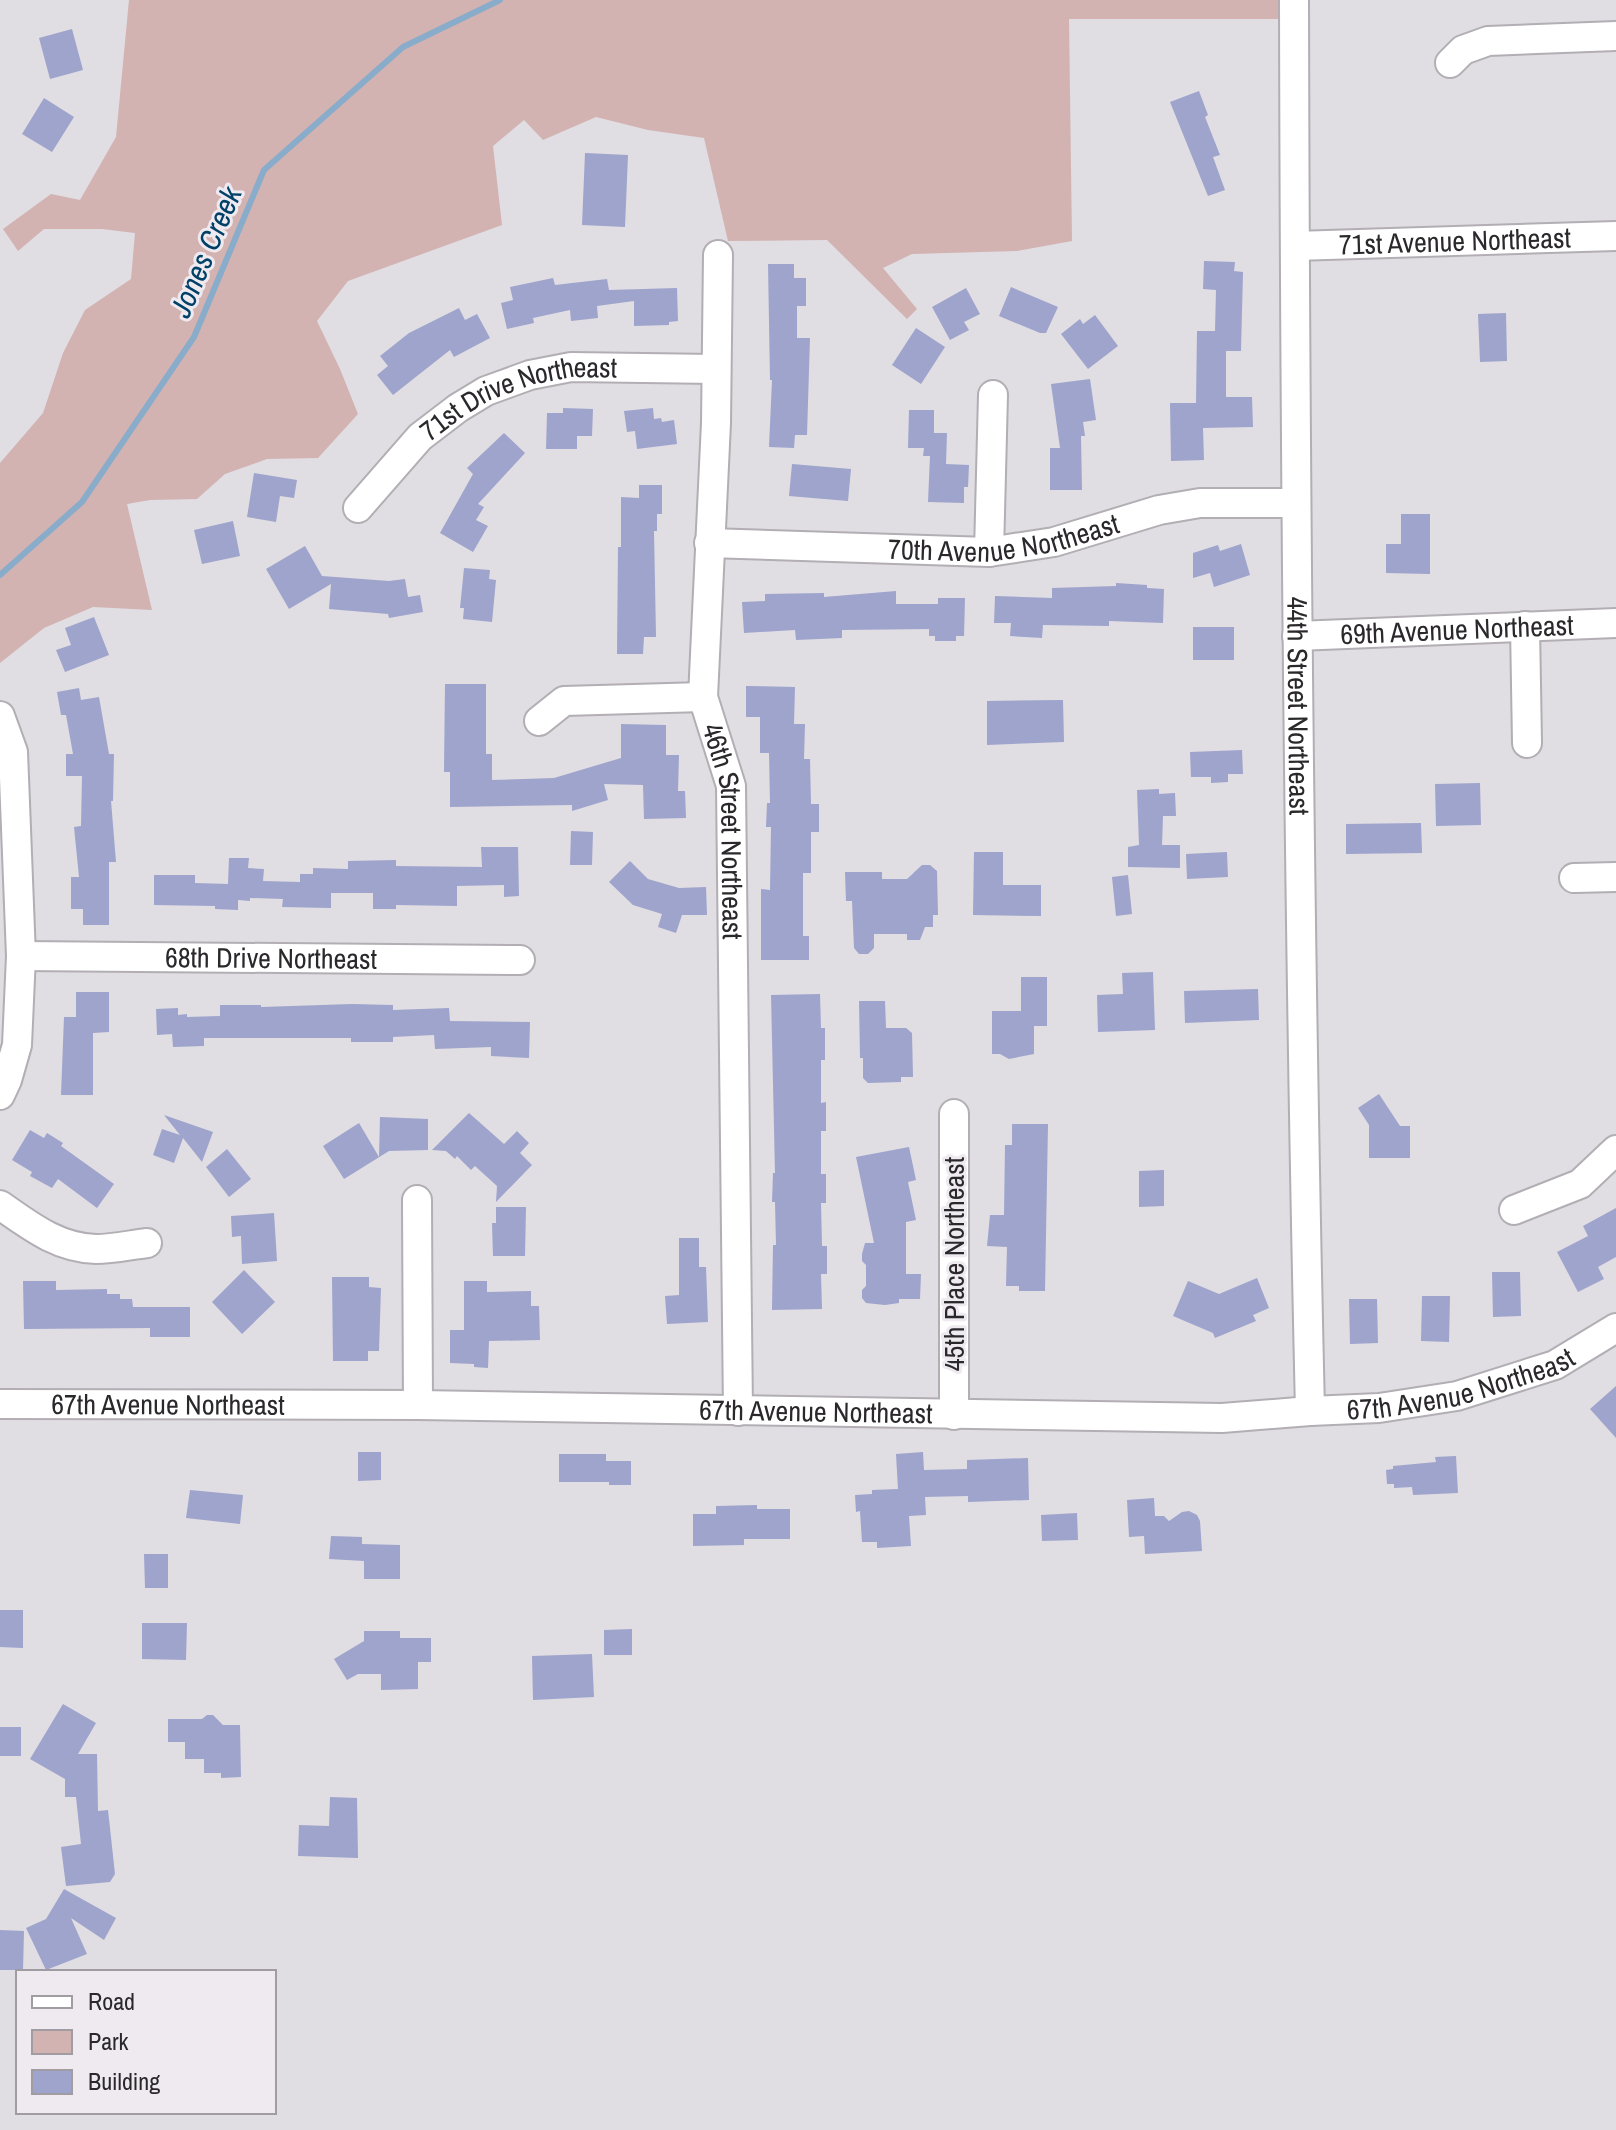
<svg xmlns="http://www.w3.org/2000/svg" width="1616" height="2130" font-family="'Archivo Narrow',sans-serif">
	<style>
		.green { fill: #d2b3b2 }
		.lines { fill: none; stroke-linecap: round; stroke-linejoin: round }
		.stream { stroke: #88acc9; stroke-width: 6 }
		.building { fill: #9ea4cc }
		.minor-casing { stroke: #b2aeb4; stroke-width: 32 }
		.minor { stroke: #fff; stroke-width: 28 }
		.labels { text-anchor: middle; stroke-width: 6; stroke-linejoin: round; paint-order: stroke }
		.street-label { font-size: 28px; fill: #2a282b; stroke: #eeeaf0 }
		.water-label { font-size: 30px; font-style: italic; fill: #014168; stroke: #eeeaf0 }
	</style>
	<rect width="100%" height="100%" fill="#e0dde3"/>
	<path class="green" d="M129,0H1283V19H1069L1072,241L1017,251L912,254L883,268L917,309L907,319L827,240L728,241L704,138L648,130L596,117L543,140L524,120L493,146L502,225L348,281L317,321L340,369L358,414L318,458L267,459L225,474L197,499L150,500L127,504L152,610L93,607L44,628L0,663V463L43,413L63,353L85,310L131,279L135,233L102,229H44L18,251L3,229L51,194L80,200L116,137Z"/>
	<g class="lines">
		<path class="stream" d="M0,575L82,502L194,337L264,170L403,47L500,0"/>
	</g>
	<path class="building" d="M72,29L83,70L50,79L39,38Z
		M1199,91L1208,115L1205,117L1220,155L1213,157L1225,190L1208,196L1170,102Z
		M44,98L74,117L52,152L22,134Z
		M585,153L628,155L625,227L582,225Z
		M1204,261L1235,262L1234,271L1243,272L1241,351H1226V397H1252L1253,427L1203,428L1204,460L1171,461L1170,403H1196L1197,331H1215L1216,290L1203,289Z
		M768,264H794V278H806V306H797V338H810L807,435H795L794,448L769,447L772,380H770Z
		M553,278L555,285L607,279L609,290L677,288L678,321L669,322V325L634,326V301L597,306L598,318L571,321L570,310L533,318L534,323L507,329L501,303L513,300L510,287Z
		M1011,287L1058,307L1046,333H1040L999,316Z
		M966,288L980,314L964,322L969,330L950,340L932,307Z
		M459,308L465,320L477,314L490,338L454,357L450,350L393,395L377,375L388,366L380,356L409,333Z
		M1506,313L1507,361L1480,362L1478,314Z
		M1095,315L1118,346L1088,369L1061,334L1080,319L1083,324Z
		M916,328L945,347L921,384L892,365Z
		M1090,379L1096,420L1083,422L1085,436H1081L1082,490H1050V448H1060L1051,384Z
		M563,408L593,409L592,436H577V449H546L547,413H563Z
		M653,408L654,419L661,418L662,422L674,420L677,444L637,449L635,431L627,432L624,411Z
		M909,410H934V433H947L946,464L969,465L968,487H964V503L928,502L930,456H923L924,448H908Z
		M504,433L525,453L478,504L484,507L476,520L488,526L473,552L440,533L473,474L467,468Z
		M792,464L851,469L848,501L789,496Z
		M254,473L297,480L294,498L280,496L276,522L247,517Z
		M639,485H662V514H657V531H654L656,637H644L643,654H617L618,547H621V497L639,498Z
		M1401,514H1430V574L1386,573V544H1401Z
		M233,521L240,556L202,564L194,530Z
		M1241,544L1250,575L1214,587L1210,573L1193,578V553L1218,545L1220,551Z
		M305,546L322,576L389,581L405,579L408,597L420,595L423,612L389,618L388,614L329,609L331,584L289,609L266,569Z
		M464,568L490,570L489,579L496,580L492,622L463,619L464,608H460Z
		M1116,583L1147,585V588L1164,589L1163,623L1109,621V626L1043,625L1042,638L1010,636L1011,623H994L995,596L1052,598V588L1116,586Z
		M896,591V604H938V598H965L964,636H956V641H935V636H929V629L842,630V638L796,640L795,630L744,633L742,602L765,601V594L824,593V597Z
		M94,617L109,655L65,672L56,650L71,645L65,628Z
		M1193,627H1234V660H1193Z
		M445,684H486V754H492V780L554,778L621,758V724L666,725V755H679L678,791H685L686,818L644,819L643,785L604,784L608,800L572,811V805L450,807V772H444Z
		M746,686L795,687L794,724H805L804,759H810L811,804H819V832H811V873H803V936H809V960H761V889L770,890L771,827H766L767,803H770L769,753H760V717H746Z
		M79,688L81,700L99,697L109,754H114L113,801H111L116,862H109V925H83V909H71V877H79L74,827L81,826L82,776H66V754H73L66,715H61L57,692Z
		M1063,700L1064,742L987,745V701Z
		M1242,750L1243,774H1228V782L1211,783V777H1191L1190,752Z
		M1480,783L1481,825L1436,826L1435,784Z
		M1159,789V794L1175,793L1176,816H1163L1162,845H1180V868L1128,867V847L1139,845L1137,790Z
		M1421,823L1422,853L1346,854V824Z
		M571,831L593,832L592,865H570Z
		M481,847H518L519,896L504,897V885L457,886V906L396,905V909H373V893H331V908L282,907L283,899L250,898V901L238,900V910L215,909V906L154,905V875H195V883L228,884L229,858H249L248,868L264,869L263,881L300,882V874H313V868L348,869V861L396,860V866L482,867Z
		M974,852H1003V885H1041V916L973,915Z
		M1227,852L1228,877L1187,879L1186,854Z
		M630,861L648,879L679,888L706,887L707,915H682L676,933L658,927L662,914L633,905L609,882Z
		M922,865H930L937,871L938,915H933V927H925L920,940H907V934H874V948L868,954H859L854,948L852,901H846L845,872H882V879H907Z
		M1128,875L1132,914L1116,916L1112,877Z
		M1153,972L1155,1030L1098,1032L1097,995L1123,994L1122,973Z
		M1021,977H1047V1026H1034V1054L1009,1059L1000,1054H992V1011H1021Z
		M1258,989L1259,1020L1185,1023L1184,991Z
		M76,992H109V1032L93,1033V1095H61L64,1017H76Z
		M820,994L821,1028H825V1060H821V1103L826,1102V1131H821V1174H826V1203H821L822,1246H827V1274H821L822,1309L772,1310L773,1245H776L775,1202H772L773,1173H775L771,995Z
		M859,1001H885L886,1028H906L912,1033L913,1077H901V1082L868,1083L863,1078V1058H860Z
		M352,1004L393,1005V1010L449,1008L450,1021L530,1022L529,1058L491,1056V1047L435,1049L434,1035L393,1037V1042H351V1038H204V1046L173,1047L172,1034L157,1035L156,1009L178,1008V1015L187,1014V1017L220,1016V1005H261V1007Z
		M1379,1094L1400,1126H1410V1158H1369V1125L1358,1108Z
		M469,1113L504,1144L517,1131L529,1143L520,1153L532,1165L496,1202L497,1186L475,1166L471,1170L457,1156L455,1159L446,1151L432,1150Z
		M164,1115L213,1132L202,1162L183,1138L174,1163L153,1155L162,1129L180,1135Z
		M380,1117L428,1119V1150L389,1151L344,1179L323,1146L359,1123L379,1157Z
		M1012,1124H1048L1045,1291H1019V1286H1006L1007,1247L987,1246L990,1215H1004L1005,1145H1012Z
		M30,1130L44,1138L47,1133L63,1143L61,1146L114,1184L97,1208L58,1179L52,1188L30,1176L32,1172L12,1160Z
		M909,1147L916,1180L908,1182L916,1220L906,1222V1274H921L920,1299H899V1303L885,1305L866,1303L862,1298V1290L866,1286V1265L862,1261V1254L865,1243H874L856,1157Z
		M227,1149L251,1179L229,1197L206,1167Z
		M1164,1170V1206L1139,1207V1171Z
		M496,1207H526L525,1256H493L492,1223H496Z
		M1616,1208V1257L1598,1267L1604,1279L1578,1292L1557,1252L1588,1236L1583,1226Z
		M274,1213L277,1261L242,1264L241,1236L232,1237L231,1216Z
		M679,1238H699V1267H706L708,1322L667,1324L665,1296L679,1295Z
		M244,1270L275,1302L242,1334L212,1302Z
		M1492,1272H1520L1521,1316L1493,1317Z
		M332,1277H369V1287L381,1288L379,1351H368V1361H333Z
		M1257,1278L1269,1308L1253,1315L1256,1321L1215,1338L1213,1333L1173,1316L1188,1281L1219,1294Z
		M23,1281H56V1290L107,1289V1294H120V1299H132L133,1307H190V1337H150V1328L24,1329Z
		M464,1281H487V1292L531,1291V1306H539L540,1340L489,1341L488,1368L474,1367V1364L450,1363V1330H464Z
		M1422,1296H1450L1449,1342L1421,1341Z
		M1349,1299H1377L1378,1343L1350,1344Z
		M1616,1386V1438L1590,1409Z
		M358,1452H381V1480L358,1481Z
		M923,1452L924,1470L967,1469V1460L1028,1458L1029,1500L968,1502V1496L925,1497L926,1515L909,1516L911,1546L877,1548V1542H862L860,1511L856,1512L855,1495L872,1494V1490L898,1489L896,1454Z
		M559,1454H606V1461H631V1485H609V1482H559Z
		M1456,1456L1458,1493L1413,1495L1412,1487L1394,1488V1484H1387L1386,1470L1393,1469V1466L1436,1462L1435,1457Z
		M190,1490L243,1495L240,1524L186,1518Z
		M1154,1498L1155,1516H1164L1169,1521L1182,1512L1189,1511L1197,1515L1200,1521L1202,1551L1145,1554L1144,1536L1129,1537L1127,1500Z
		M757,1505V1509H790V1539H744V1545L693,1546V1514H716V1506Z
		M1077,1513L1078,1540L1042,1541L1041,1515Z
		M331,1536L362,1537V1544L400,1545V1579H364V1561L329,1559Z
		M144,1554H168V1588H145Z
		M0,1610H23V1648L0,1647Z
		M142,1623H187L186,1660L142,1659Z
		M632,1629V1655H604V1630Z
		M364,1631H400V1638H431V1662H418V1689L381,1690V1674H358L347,1680L334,1659L364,1641Z
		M592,1654L594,1697L533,1700L532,1656Z
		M63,1704L96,1723L78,1754H97L98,1811L108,1810L115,1874L110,1882L66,1886L61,1847L81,1844L76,1797H65V1779L30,1759Z
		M207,1715H213L223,1725H240L241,1777L221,1778V1773H204V1759H185V1742H168V1719H202Z
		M0,1727H21V1756H0Z
		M330,1797L357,1798L358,1858L298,1856L299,1825L329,1826Z
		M64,1889L116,1918L104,1940L71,1918L87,1954L46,1970L26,1928L46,1919Z
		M0,1930L24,1931L23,1970H0Z"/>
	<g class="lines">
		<defs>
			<g id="minor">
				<path id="s1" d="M1294,0C1295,470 1299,940 1310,1411"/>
				<path d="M1450,63L1463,50L1488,41L1616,36"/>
				<path id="s2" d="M1295,246L1616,236"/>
				<path id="s3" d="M718,255L716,423L703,697L731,786L738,1411"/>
				<path id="s4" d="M358,508L420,437L458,408L486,391L530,375L571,367L716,369"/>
				<path id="s5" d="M709,543L989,552L1054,542L1159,510L1200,503H1295"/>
				<path d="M989,552L993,395"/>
				<path d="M1525,626L1527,743"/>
				<path id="s6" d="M1297,636L1616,623"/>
				<path d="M0,716L13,752L21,956L17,1045L7,1080L0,1095"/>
				<path d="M539,721L564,701L703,697"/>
				<path d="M1574,878L1616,877"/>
				<path id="s7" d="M21,956L520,960"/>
				<path d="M954,1114V1415"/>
				<path d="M417,1200L418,1405"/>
				<path d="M0,1205C30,1226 58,1248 96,1249C113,1249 130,1245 147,1243"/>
				<path d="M1514,1210L1580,1184L1616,1150"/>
				<path id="s8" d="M0,1404L418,1405L1222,1418L1310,1411L1379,1408L1457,1396L1555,1365L1616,1328"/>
			</g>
		</defs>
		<use href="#minor" class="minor-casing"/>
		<use href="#minor" class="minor"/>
	</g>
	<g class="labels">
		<g class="street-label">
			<text dy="10" stroke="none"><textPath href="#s2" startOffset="160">71st Avenue Northeast</textPath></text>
			<text dy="10" stroke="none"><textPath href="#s4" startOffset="204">71st Drive Northeast</textPath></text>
			<text dy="10" stroke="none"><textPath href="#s5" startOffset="296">70th Avenue Northeast</textPath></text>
			<text dy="10" stroke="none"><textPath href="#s6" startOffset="160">69th Avenue Northeast</textPath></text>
			<text dy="10" stroke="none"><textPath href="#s1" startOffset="706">44th Street Northeast</textPath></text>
			<text dy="10" stroke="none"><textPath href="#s3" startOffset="580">46th Street Northeast</textPath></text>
			<text dy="10" stroke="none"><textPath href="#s7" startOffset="250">68th Drive Northeast</textPath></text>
			<text transform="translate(954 1264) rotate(-90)" y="10">45th Place Northeast</text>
			<text dy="10" stroke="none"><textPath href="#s8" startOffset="1464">67th Avenue Northeast</textPath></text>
			<text dy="10" stroke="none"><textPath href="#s8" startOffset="168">67th Avenue Northeast</textPath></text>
			<text dy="10" stroke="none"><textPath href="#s8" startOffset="816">67th Avenue Northeast</textPath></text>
		</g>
		<g class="water-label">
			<text transform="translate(206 252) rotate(-67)" y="10">Jones Creek</text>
		</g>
	</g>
	<rect x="16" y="1970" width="260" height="144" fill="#eeeaf0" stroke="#a09ca1" stroke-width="2"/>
	<rect x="32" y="1996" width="40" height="12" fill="#ffffff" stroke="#a09ca1" stroke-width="2"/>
	<text x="88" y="2010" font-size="24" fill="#2a282b">Road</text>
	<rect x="32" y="2030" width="40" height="24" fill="#d2b3b2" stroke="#a09ca1" stroke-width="2"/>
	<text x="88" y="2050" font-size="24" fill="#2a282b">Park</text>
	<rect x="32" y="2070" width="40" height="24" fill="#9ea4cc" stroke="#a09ca1" stroke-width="2"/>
	<text x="88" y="2090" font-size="24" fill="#2a282b">Building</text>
</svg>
